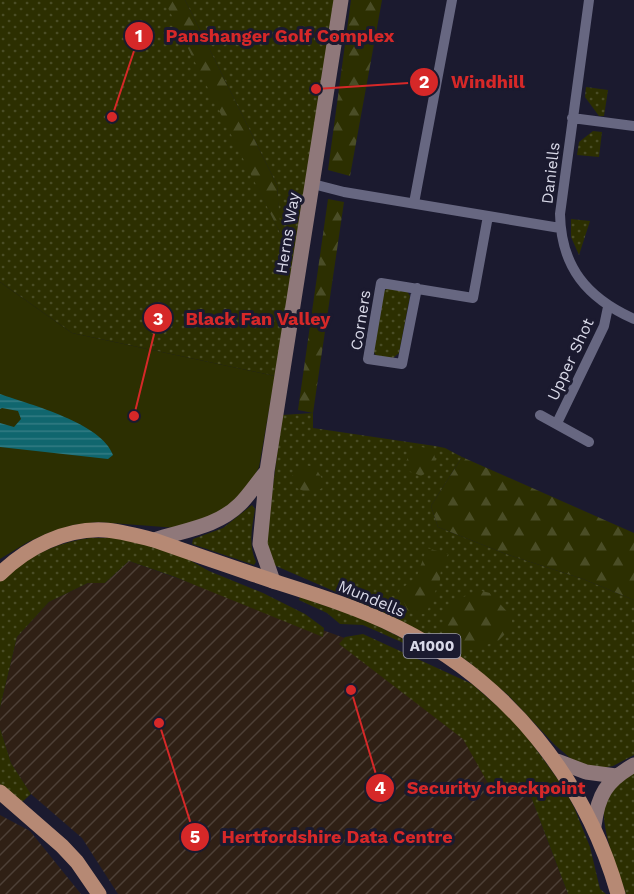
<svg xmlns="http://www.w3.org/2000/svg" width="634" height="894" font-family="'Work Sans',sans-serif">
	<style>
		.industrial { fill: url(#industrial-furrows) }
		.grass { fill: url(#grass-dots) }
		.forest { fill: url(#forest-firs) }
		.park { fill: #2c2f01 }
		.water { fill: url(#water-rules) }
		.lines { fill: none; stroke-linecap: round; stroke-linejoin: round }
		.street { stroke: #676781; stroke-width: 10 }
		.secondary { stroke: #8f787a; stroke-width: 15 }
		.primary { stroke: #b68974; stroke-width: 15 }
		.labels { text-anchor: middle; stroke-width: 6; stroke-linejoin: round; paint-order: stroke }
		.shield { fill: #1b1a2f; stroke: #a0a0b0; stroke-width: 1.5 }
		.shield-label { font-size: 15px; font-weight: bold; fill: #d9d9e8 }
		.street-label { font-size: 16px; fill: #d9d9e8; stroke: #1b1a2f }
		.leader { fill: none; stroke: #d62828; stroke-width: 2 }
		.callout-dot { fill: #d62828; stroke: #1b1a2f; stroke-width: 2 }
		.mark-label { font-size: 18px; text-anchor: middle; font-weight: bold; fill: #fff }
		.callout-label { font-size: 18px; text-anchor: middle; font-weight: bold; fill: #d62828; stroke: #1b1a2f; stroke-width: 6; stroke-linejoin: round; paint-order: stroke }
	</style>
	<defs>
		<pattern id="industrial-furrows" width="10" height="10" patternUnits="userSpaceOnUse" patternTransform="scale(1.5)"><rect width="10" height="10" fill="#2f2015"/><path d="M-1 1l2-2M0 10L10 0M9 11l2-2" fill="none" stroke="#4d4037"/></pattern>
		<pattern id="grass-dots" width="8" height="8" patternUnits="userSpaceOnUse" patternTransform="scale(1.5)"><rect width="8" height="8" fill="#2c2f01"/><path d="M2 2h.1M6 6h.1" fill="none" stroke="#4a4d26" stroke-width="1.8" stroke-linecap="round"/></pattern>
		<pattern id="forest-firs" width="22" height="20" patternUnits="userSpaceOnUse" patternTransform="scale(1.5)"><rect width="22" height="20" fill="#2c2f01"/><path d="M5 1l3.5 6h-7zM16 11l3.5 6h-7z" fill="#4a4d26"/></pattern>
		<pattern id="water-rules" width="6" height="5" patternUnits="userSpaceOnUse" patternTransform="scale(1.5)"><rect width="6" height="5" fill="#10666e"/><path d="M0 2.5h6" fill="none" stroke="#327b83"/></pattern>
	</defs>
	<rect width="100%" height="100%" fill="#1b1a2f"/>
	<path class="industrial" d="M129,561L356,642L528,789L568,894H118L82,838L31,794L11,763L0,728V708L17,637L49,602L88,583H105Z
		M0,815L30,831L81,894H0Z"/>
	<path class="grass" d="M0,0H167L280,233L277,185L185,0H335L275,376L72,333L0,282Z
		M586,87L608,90L604,116H599L585,97Z
		M593,131L602,132L599,157L577,155L579,142Z
		M571,219L590,221L579,255L571,237Z
		M388,288L407,291L410,296L399,353L393,358L376,356L373,350L383,292Z
		M313,413V428L435,446L445,448L462,457L431,506L438,527L506,554L583,579L634,600V755L613,766L602,768L576,763L555,745L508,695L470,663L435,639L382,612L276,566L269,559L265,549L282,415Z
		M252,505L255,509C252,528 248,544 256,562L254,565L192,544L193,539L223,528Z
		M90,538H116L138,541L186,558L209,571L263,593L305,614L324,628L323,637L175,577L129,561L105,583H88L49,602L17,637L0,708V580C26,557 55,543 90,538Z
		M300,597L364,619L425,650L426,653L363,625L340,624L327,613L299,600Z
		M363,634L472,684L517,723L562,785L574,807L590,847L600,889L606,894H568L528,789L489,785L463,739L339,644L345,637Z
		M0,728L11,763L31,794L21,803L0,784Z
		M634,773V894H626C618,870 594,816 608,793C612,785 626,778 634,773Z"/>
	<path class="forest" d="M164,0H185L277,185L281,235Z
		M351,0H382L350,176L328,170Z
		M328,199L344,202L313,413L298,410Z
		M418,446L433,450L436,462L428,472L421,476L409,471L406,462L411,450Z
		M462,457L634,533V600L583,579L506,554L438,527L431,506Z
		M304,465L315,467L326,485L312,495L297,488L292,476Z
		M427,548L448,554L441,568L440,580L426,614L409,613L399,591L417,576Z
		M478,590L490,593L512,617V627L498,641L471,650L458,647L442,633L445,606Z"/>
	<path class="park" d="M0,282L72,333L275,376L259,467L252,481L228,509L177,528L98,522L73,525L48,533L28,542L0,559Z"/>
	<path class="water" d="M0,394C31,405 102,423 113,455L108,459L0,447V423L14,427L21,419L18,411L2,408L0,409Z"/>
	<g class="lines">
		<path class="street" d="M589,0L560,214C561,267 587,298 634,319
			M572,118L634,126
			M313,184L344,192L560,228
			M414,203L452,0
			M417,288L402,364L368,359L381,283L473,298L488,216
			M540,415L589,442
			M557,423L604,326L608,307"/>
		<path class="secondary" d="M154,540C184,530 217,527 240,504C250,494 258,481 267,471
			M273,581L260,544L267,471L341,0
			M557,761L586,772L616,776
			M594,826C598,795 606,781 634,765"/>
		<path class="primary" d="M0,574C27,547 66,528 104,530C121,531 138,536 154,540C196,555 238,569 279,583C320,596 361,609 399,628C507,682 585,778 618,894
			M0,792L62,846L77,862L99,894"/>
	</g>
	<g class="labels">
		<rect class="shield" x="403.5" y="634" width="57" height="24" rx="4.5"/>
		<g class="shield-label">
			<text x="432" y="651">A1000</text>
		</g>
		<g class="street-label">
			<text transform="translate(550 173) rotate(-83)" y="6">Daniells</text>
			<text transform="translate(287 233) rotate(-81)" y="6">Herns Way</text>
			<text transform="translate(360 320) rotate(-81)" y="6">Corners</text>
			<text transform="translate(570 359) rotate(-65)" y="6">Upper Shot</text>
			<text transform="translate(372 598) rotate(23)" y="6">Mundells</text>
		</g>
	</g>
	<path class="leader" d="M112 117L139 36M316 89L424 82M134 416L158 318M351 690L380 788M159 723L195 837"/>
	<g class="callout-dot">
		<circle cx="112" cy="117" r="6"/>
		<circle cx="316" cy="89" r="6"/>
		<circle cx="134" cy="416" r="6"/>
		<circle cx="351" cy="690" r="6"/>
		<circle cx="159" cy="723" r="6"/>
		<circle cx="139" cy="36" r="15"/>
		<circle cx="424" cy="82" r="15"/>
		<circle cx="158" cy="318" r="15"/>
		<circle cx="380" cy="788" r="15"/>
		<circle cx="195" cy="837" r="15"/>
	</g>
	<g class="mark-label">
		<text x="139" y="42">1</text>
		<text x="424" y="88">2</text>
		<text x="158" y="325">3</text>
		<text x="380" y="794">4</text>
		<text x="195" y="843">5</text>
	</g>
	<g class="callout-label">
		<text x="280" y="42">Panshanger Golf Complex</text>
		<text x="488" y="88">Windhill</text>
		<text x="258" y="325">Black Fan Valley</text>
		<text x="496" y="794">Security checkpoint</text>
		<text x="337" y="843">Hertfordshire Data Centre</text>
	</g>
</svg>
